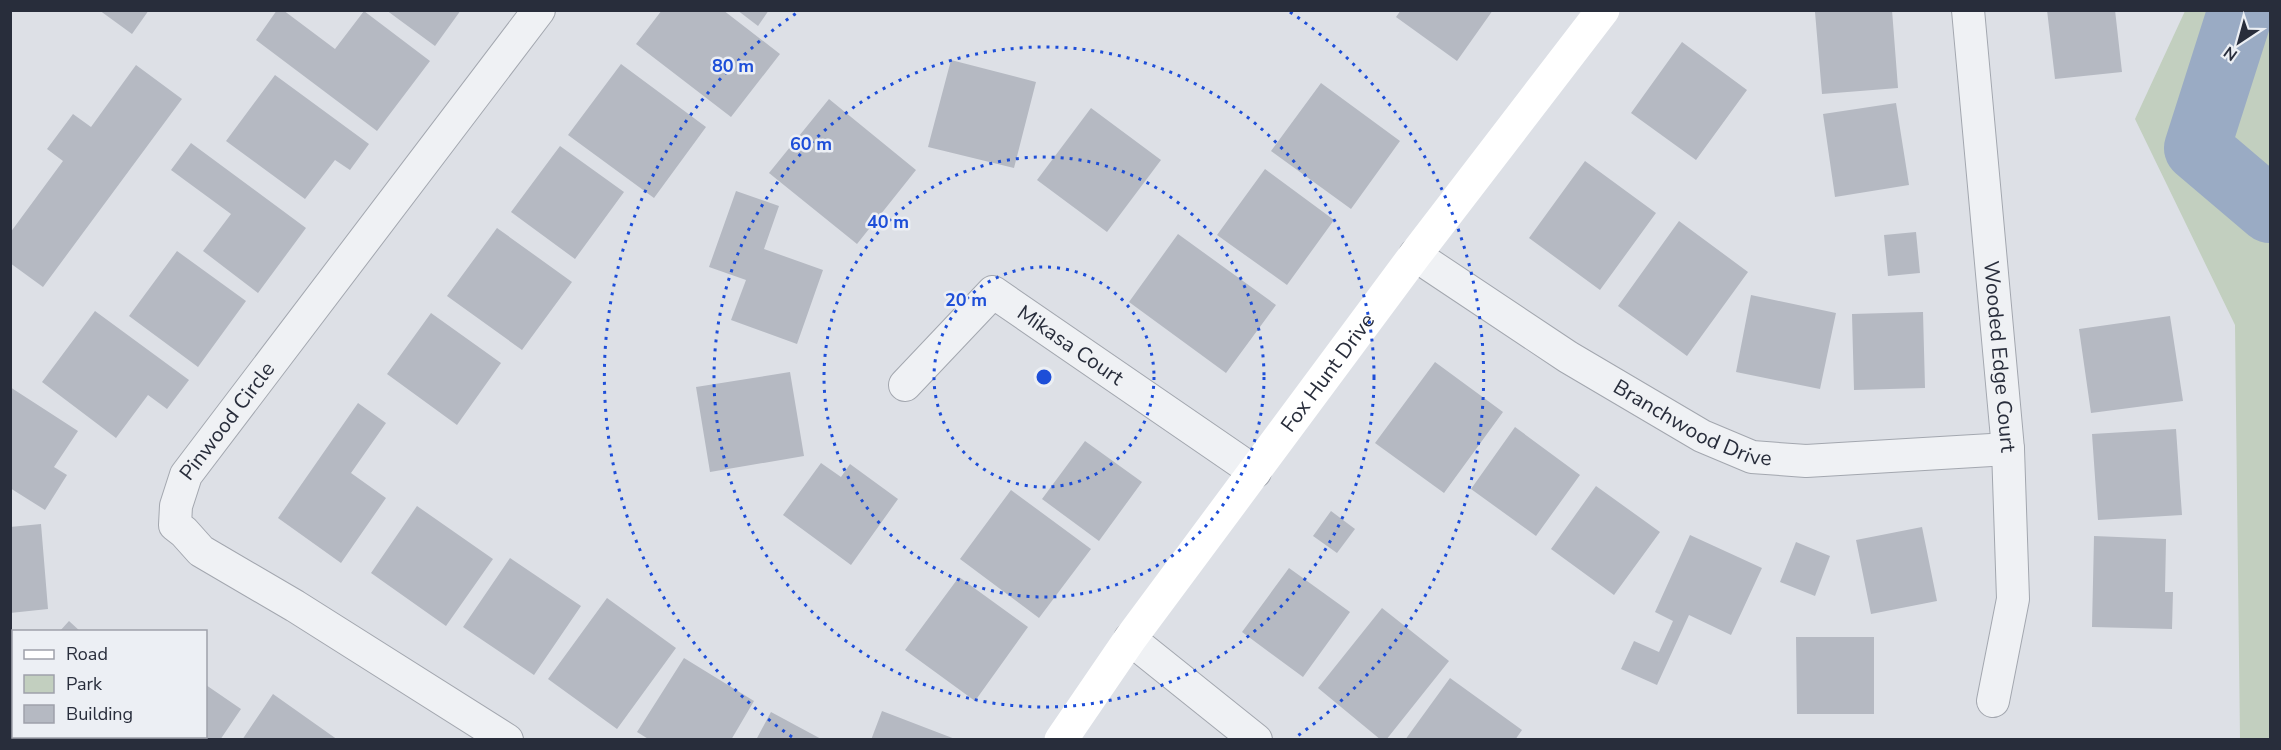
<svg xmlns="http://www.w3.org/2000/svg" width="2281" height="750" font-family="'Nunito Sans',sans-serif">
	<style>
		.green { fill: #c2cfbf }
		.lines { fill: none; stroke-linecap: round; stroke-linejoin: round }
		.river { stroke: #9aabc4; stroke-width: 66 }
		.building { fill: #b5b9c2 }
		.street-casing { stroke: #a3a7af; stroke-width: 34 }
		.street { stroke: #eff1f4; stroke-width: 32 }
		.secondary { stroke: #fff; stroke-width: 33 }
		.ring { fill: none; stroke: #1d4ed8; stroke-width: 3; stroke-dasharray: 3 6 }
		.labels { text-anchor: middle; stroke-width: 5; stroke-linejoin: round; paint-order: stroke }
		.street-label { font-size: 21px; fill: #282d3b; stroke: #eceff4 }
		.centre { fill: #1d4ed8; stroke: #eceff4; stroke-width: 3 }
		.ring-label { font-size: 18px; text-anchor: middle; font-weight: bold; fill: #1d4ed8; stroke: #eceff4; stroke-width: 5; stroke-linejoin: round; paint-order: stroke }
	</style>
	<rect width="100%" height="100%" fill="#dde0e6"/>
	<path class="green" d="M2185,11H2270V739H2240L2235,325L2135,119Z"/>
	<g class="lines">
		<path class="river" d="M2241,10L2197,148L2270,210"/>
	</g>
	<path class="building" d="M99,10H149L132,34Z
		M277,10H283L335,49L364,11L430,61L377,131L256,40Z
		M386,10H461L435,46Z
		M662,10H723L780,54L731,117L636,44Z
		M737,10H769L758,26Z
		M1401,10H1493L1457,61L1396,17Z
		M1837,10H1892L1898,88L1822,94L1815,12Z
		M2047,10H2115L2122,72L2055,79Z
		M1682,42L1747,90L1696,160L1631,113Z
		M951,60L1036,82L1014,168L928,147Z
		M621,64L706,127L654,198L568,135Z
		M136,65L182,99L43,287L10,263V233L63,161L47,149L73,114L91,127Z
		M275,75L369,144L350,170L335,160L305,199L226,141Z
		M1321,83L1400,141L1351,209L1271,151Z
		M829,99L916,170L857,244L769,173Z
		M1896,103L1909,185L1835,197L1823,114Z
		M1091,108L1161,160L1107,232L1037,180Z
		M191,143L306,228L258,293L203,251L231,214L171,170Z
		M560,146L624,192L575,259L511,212Z
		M1585,161L1656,213L1600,290L1529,238Z
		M1265,169L1334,220L1287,285L1217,235Z
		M736,191L779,206L764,249L823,270L797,344L731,320L746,280L709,267Z
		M1679,221L1748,272L1687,356L1618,306Z
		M497,228L572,282L522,350L447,296Z
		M1916,232L1920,273L1888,276L1884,235Z
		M1178,234L1276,305L1226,373L1129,302Z
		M177,251L246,301L198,367L129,316Z
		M1751,295L1836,313L1820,389L1736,372Z
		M95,311L189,380L167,409L148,395L116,438L42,382Z
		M1923,312L1925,388L1854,390L1852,314Z
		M431,313L501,363L457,425L387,374Z
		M2170,316L2183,401L2091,413L2079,329Z
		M1435,362L1503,412L1444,493L1375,443Z
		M790,372L804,456L710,472L696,387Z
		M10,387L78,431L54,467L67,475L45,510L10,488Z
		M358,403L386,423L351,473L386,498L341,563L278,518Z
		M1515,427L1580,475L1536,536L1471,489Z
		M2176,429L2182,515L2098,520L2092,434Z
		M1085,441L1142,482L1099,541L1042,499Z
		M821,463L841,477L850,464L898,499L851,565L783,515Z
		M1596,486L1660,532L1614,595L1551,549Z
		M1011,490L1091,549L1039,618L960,559Z
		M417,506L493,559L446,626L371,573Z
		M1331,511L1355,529L1337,553L1313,536Z
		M41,524L48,609L10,613V527Z
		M1922,527L1937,601L1871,614L1856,540Z
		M1690,535L1762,568L1731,635L1689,615L1657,685L1621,669L1634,641L1659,652L1673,621L1655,612Z
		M2094,536L2166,539L2165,592H2173L2172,629L2092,627Z
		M1796,542L1830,556L1815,596L1780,582Z
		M510,558L581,606L534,675L463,627Z
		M1289,568L1350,612L1303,677L1242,632Z
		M959,577L1028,627L975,701L905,650Z
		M607,598L676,648L617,729L548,679Z
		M1382,608L1449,661L1386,740H1381L1318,688Z
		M69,621L81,632H59Z
		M1796,637H1874V714H1797Z
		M684,658L754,701L731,740H650L637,732Z
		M1450,678L1522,730L1515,740H1405Z
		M206,685L241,709L220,740H134L130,736H206Z
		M273,694L338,740H242Z
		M882,711L955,739V740H871Z
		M771,712L823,740H756Z"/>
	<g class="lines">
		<defs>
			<g id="street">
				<path id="s1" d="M1968,10L2008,449L2013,599L1993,701"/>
				<path id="s2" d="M1415,255L1568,357L1702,436L1752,457L1806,461L2008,449"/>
				<path id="s3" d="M905,385L993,292L1255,472"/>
				<path d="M1130,639L1256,740"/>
				<path id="s4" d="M507,740L295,606L201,551L184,532L175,525L176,506L186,475L539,10"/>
			</g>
		</defs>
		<use href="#street" class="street-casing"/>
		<use href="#street" class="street"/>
		<path class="secondary" id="s5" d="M1061,740L1130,639L1415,255L1603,10"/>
	</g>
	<g class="ring">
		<circle cx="1044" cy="377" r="110"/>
		<circle cx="1044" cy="377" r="220"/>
		<circle cx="1044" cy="377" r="330"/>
		<path d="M792 737A440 440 0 0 1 798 12M1290 12A440 440 0 0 1 1296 737"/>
	</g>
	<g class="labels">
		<g class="street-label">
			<text dy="7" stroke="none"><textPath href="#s3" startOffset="222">Mikasa Court</textPath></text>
			<text dy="7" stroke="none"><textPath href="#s1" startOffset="348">Wooded Edge Court</textPath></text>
			<text dy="7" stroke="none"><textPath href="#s5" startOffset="454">Fox Hunt Drive</textPath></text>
			<text dy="7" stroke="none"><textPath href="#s2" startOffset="326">Branchwood Drive</textPath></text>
			<text dy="7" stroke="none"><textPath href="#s4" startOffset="516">Pinwood Circle</textPath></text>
		</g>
	</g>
	<circle cx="1044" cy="377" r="9" class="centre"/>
	<g class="ring-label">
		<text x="733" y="72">80 m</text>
		<text x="811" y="150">60 m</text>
		<text x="888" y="228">40 m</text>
		<text x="966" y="306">20 m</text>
	</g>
	<rect width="2281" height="750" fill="none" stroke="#282d3b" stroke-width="24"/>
	<rect x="12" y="630" width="195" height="108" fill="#eceff4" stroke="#9ea1aa" stroke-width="1.5"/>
	<rect x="24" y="650" width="30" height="9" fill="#ffffff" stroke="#9ea1aa" stroke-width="1.5"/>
	<text x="66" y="660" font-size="18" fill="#282d3b">Road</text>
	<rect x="24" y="675" width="30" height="18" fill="#c2cfbf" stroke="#9ea1aa" stroke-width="1.5"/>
	<text x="66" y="690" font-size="18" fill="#282d3b">Park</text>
	<rect x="24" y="705" width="30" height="18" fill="#b5b9c2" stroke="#9ea1aa" stroke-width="1.5"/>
	<text x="66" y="720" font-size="18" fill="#282d3b">Building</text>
	<g transform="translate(2239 42) rotate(216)" stroke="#eceff4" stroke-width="4.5" paint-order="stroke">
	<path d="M0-4.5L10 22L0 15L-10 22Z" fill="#282d3b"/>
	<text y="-9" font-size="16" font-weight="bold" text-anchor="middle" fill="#282d3b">N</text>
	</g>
</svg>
